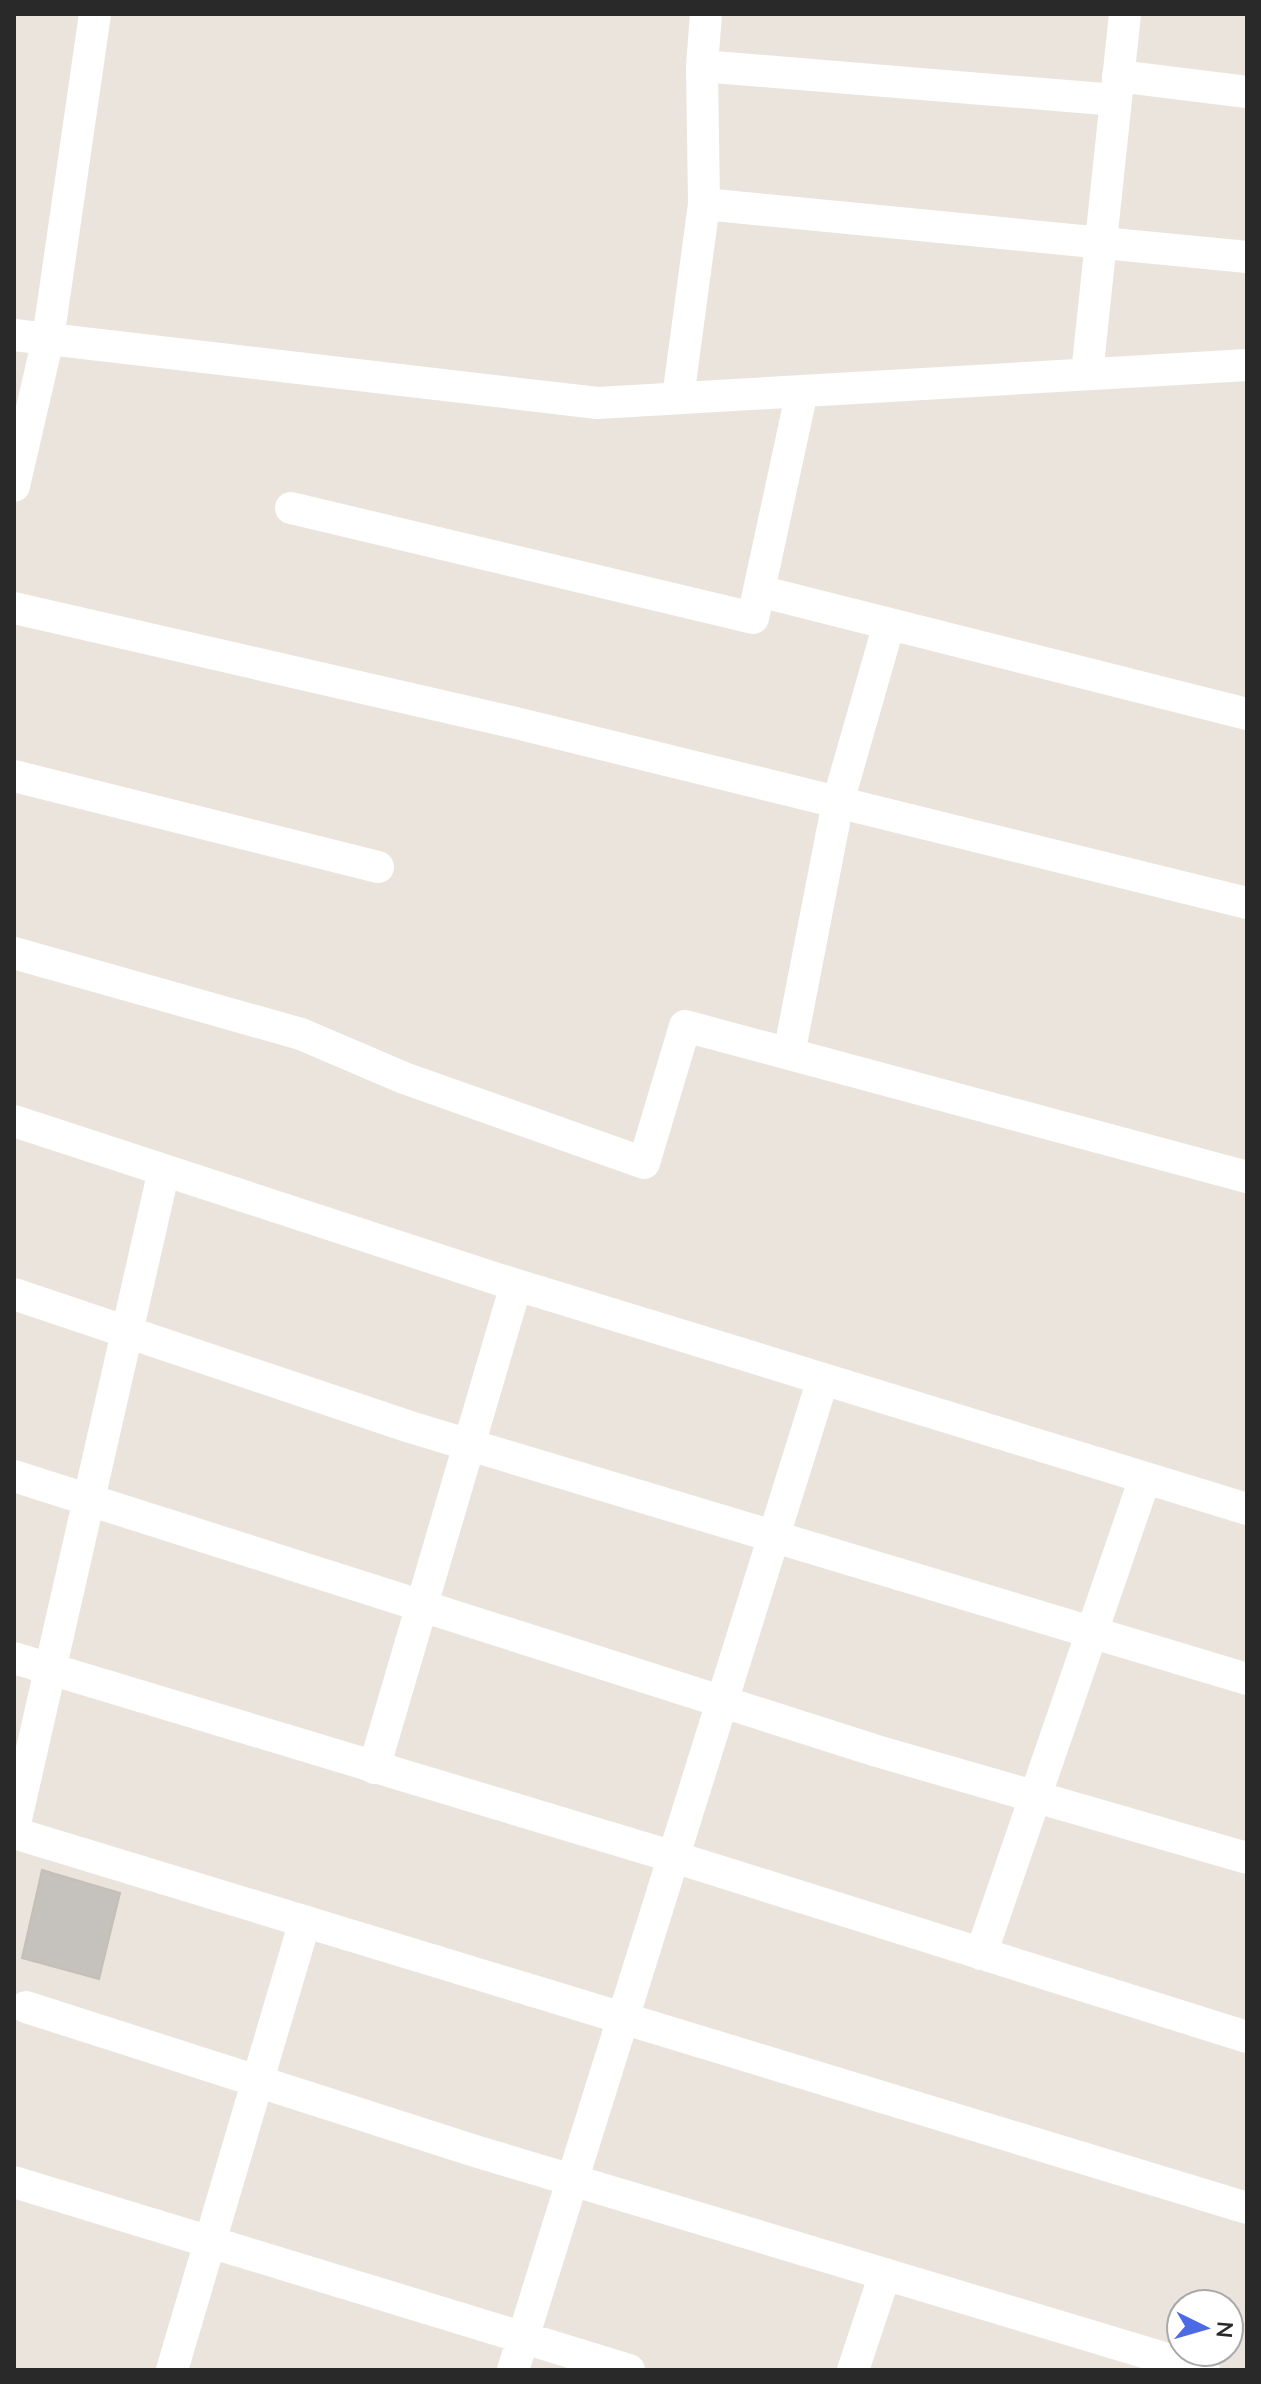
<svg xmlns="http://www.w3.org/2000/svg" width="1261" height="2384" font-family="Mulish,sans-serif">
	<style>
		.building { fill: #c5c1bc; stroke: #c5bfb6; stroke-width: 2 }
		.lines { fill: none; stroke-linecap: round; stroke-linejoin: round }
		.minor { stroke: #fff; stroke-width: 32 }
	</style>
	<rect width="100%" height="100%" fill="#eae4dc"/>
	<path class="building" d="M42,1870L120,1893L99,1979L22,1958Z"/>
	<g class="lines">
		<path class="minor" d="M702,66L1116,100
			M1118,76L1247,92
			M704,204L1247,257
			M14,335L598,403L1247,365
			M1087,374L1125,14
			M678,398L704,204L702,66L706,14
			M14,486L48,339L95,14
			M291,508L753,618L802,391
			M759,591L1247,714
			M14,608L516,723L1247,903
			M14,776L378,867
			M14,953L301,1034L404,1078L644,1163L685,1026L1247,1177
			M789,1054L838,802L889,624
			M14,1121L494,1278L1247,1509
			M14,1294L410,1427L1247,1679
			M14,1476L877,1751L1247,1858
			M14,1658L674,1857L1247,2037
			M374,1768L516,1285
			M14,1828L164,1170
			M14,1833L1247,2208
			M981,1954L1145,1478
			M26,2007L475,2151L1204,2370
			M14,2182L629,2370
			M172,2370L305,1921
			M513,2370L823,1379
			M853,2370L885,2274"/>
	</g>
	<rect width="1261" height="2384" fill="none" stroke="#292929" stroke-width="32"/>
	<g transform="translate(1205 2328) rotate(95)"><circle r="38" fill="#ffffff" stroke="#a9a9a9" stroke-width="2"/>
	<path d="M0-6L14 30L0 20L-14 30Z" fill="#4c69e6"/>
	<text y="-12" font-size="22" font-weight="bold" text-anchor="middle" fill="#292929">N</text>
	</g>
</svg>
